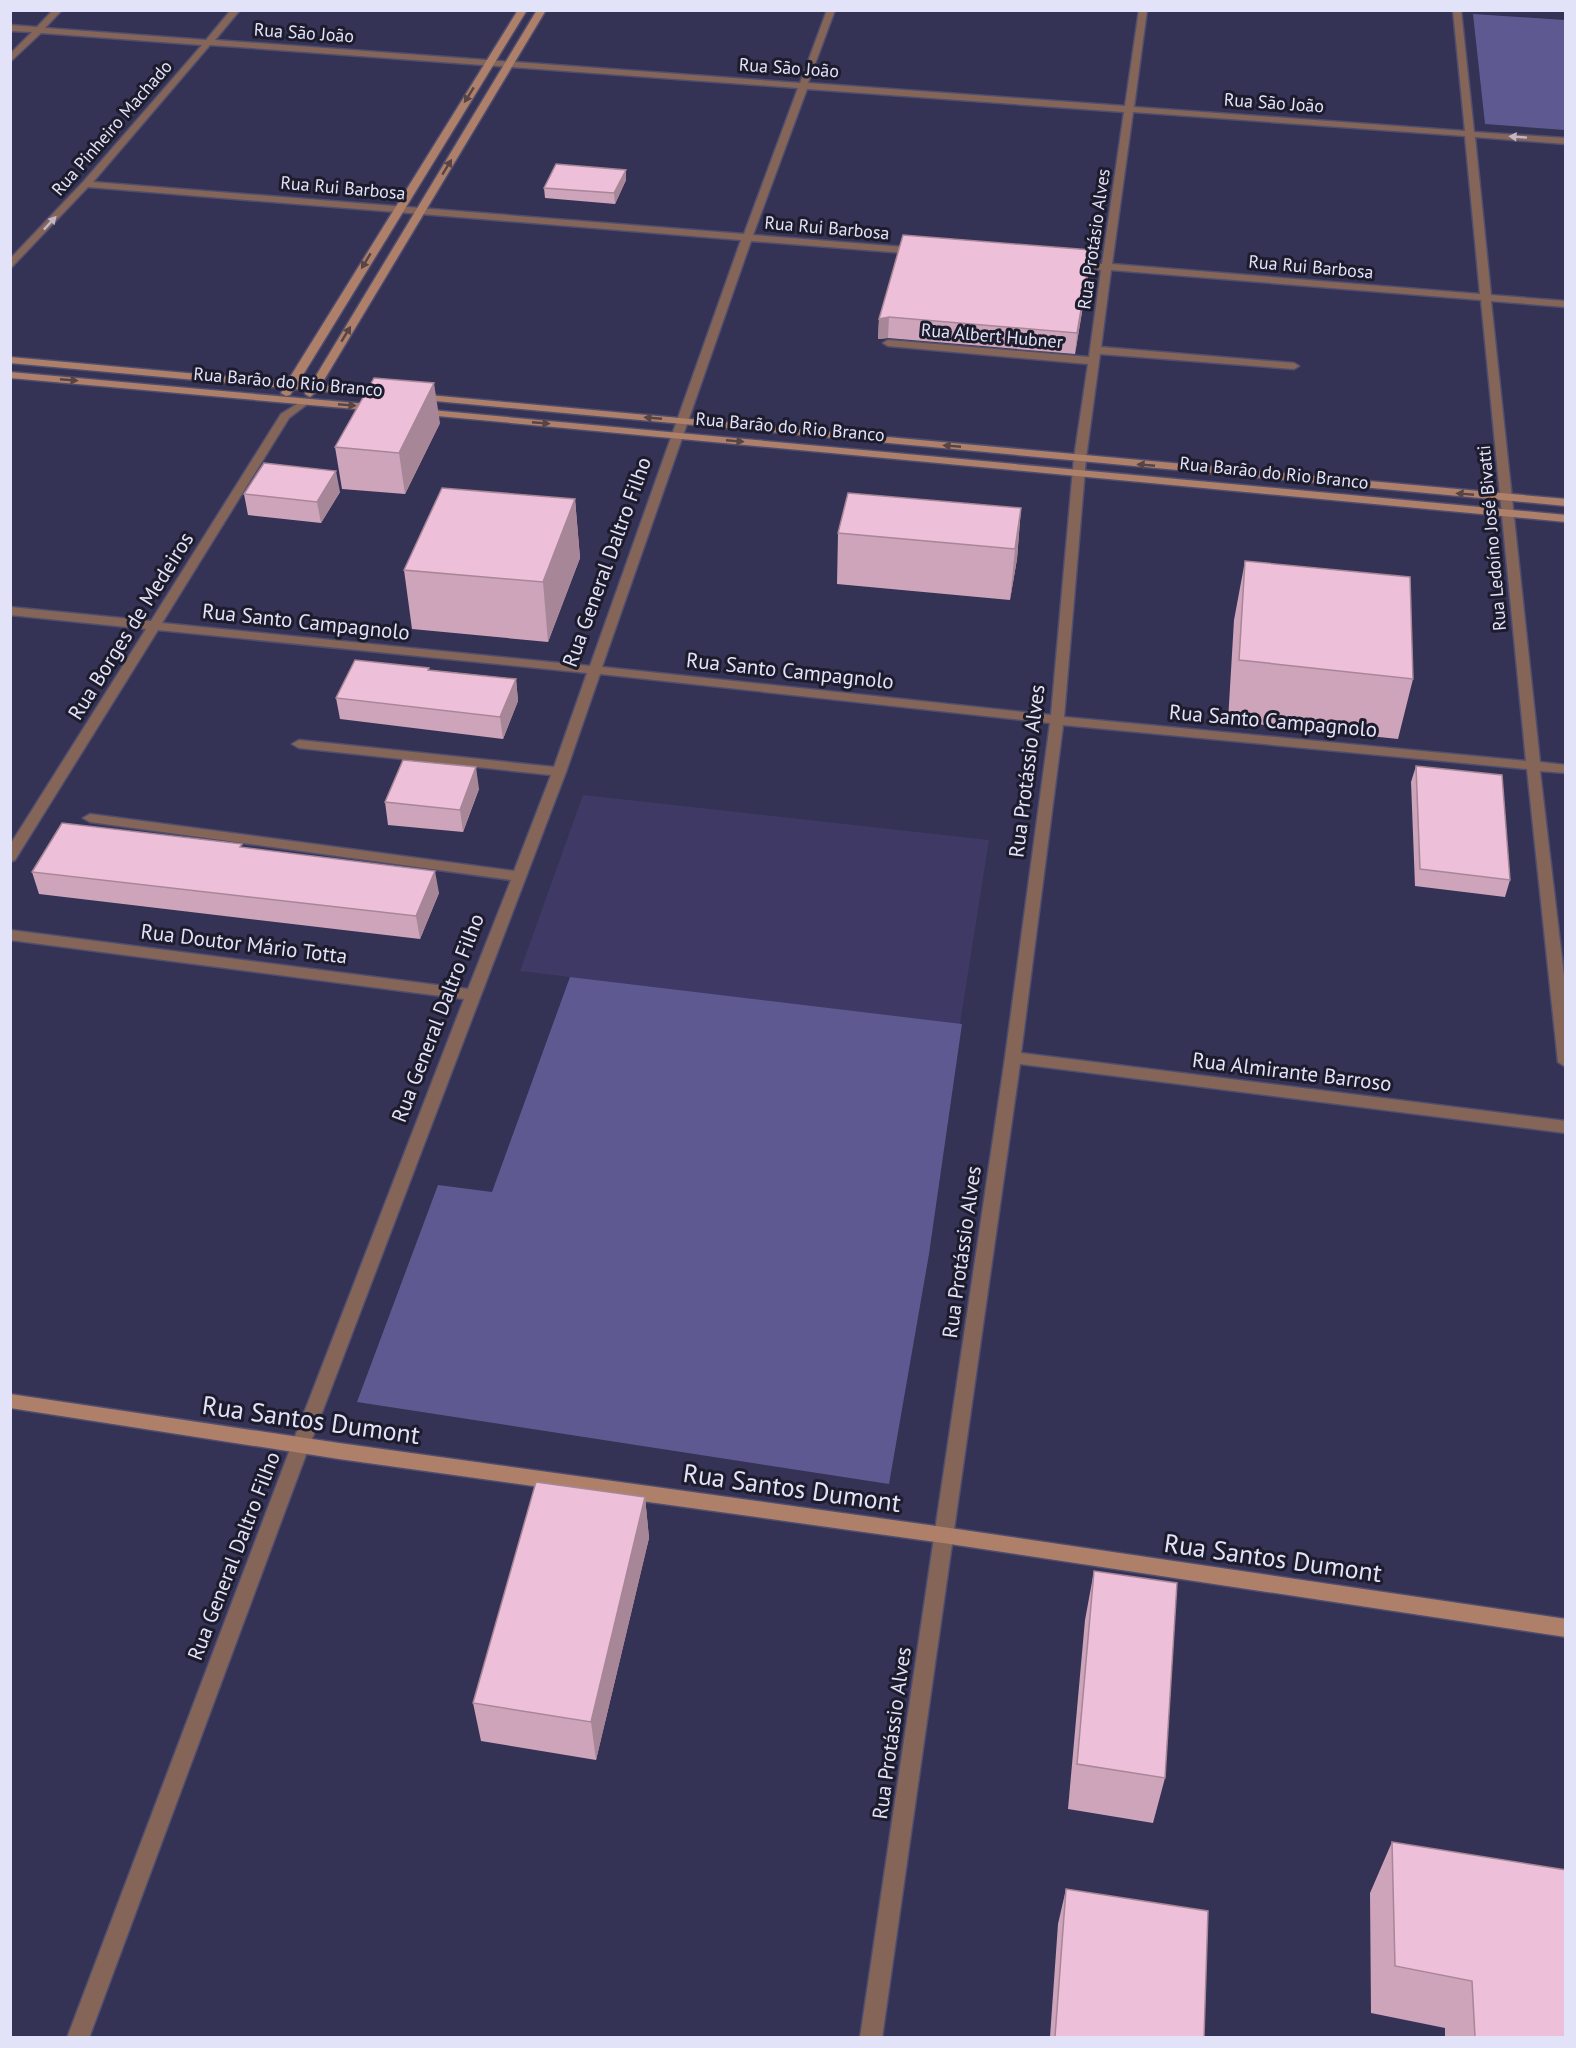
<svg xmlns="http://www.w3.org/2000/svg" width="1576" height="2048" font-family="'PT Sans',sans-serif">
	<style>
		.built { fill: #3e3a65 }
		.green { fill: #5e5a91 }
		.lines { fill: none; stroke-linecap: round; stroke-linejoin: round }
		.street-casing { stroke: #504e6f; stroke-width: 3 }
		.secondary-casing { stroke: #504e6f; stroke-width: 3 }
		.street { fill: #846558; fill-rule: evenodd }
		.secondary { fill: #ae7f69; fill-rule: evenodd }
		.wall { fill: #cda4ba }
		.shaded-wall { fill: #a78697 }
		.building { fill: #eebfd8; stroke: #a78697; stroke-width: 1.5 }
		.oneway { fill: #574444 }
		.oneway2 { fill: #c1b6c1 }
		.labels { text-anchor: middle; stroke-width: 6; stroke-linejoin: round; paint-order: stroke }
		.far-street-label { font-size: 18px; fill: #e2e2f9; stroke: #1d1c2c }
		.street-label { font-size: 21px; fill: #e2e2f9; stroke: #1d1c2c }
		.near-street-label { font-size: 26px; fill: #e2e2f9; stroke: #1d1c2c }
	</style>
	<rect width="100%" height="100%" fill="#343255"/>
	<path class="built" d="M583,795L989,840L960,1024L520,971Z"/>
	<path class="green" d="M1473,14L1565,20V130L1485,124Z
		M570,977L962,1024L929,1254L889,1484L357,1402L438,1185L492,1192Z"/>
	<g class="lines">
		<defs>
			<path id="street" d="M53,10H62L45,28L206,40L231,10H240L215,40L800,83L827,10H835L808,83L1125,106L1139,10H1147L1134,107L1465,131L1453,10H1461L1474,132L1566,138V144L1475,137L1491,295L1566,301V307L1491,301L1540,762L1566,765V773L1540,771L1566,993V1067L1558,1062L1527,769L1063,725L1021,1053L1566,1121V1133L1020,1064L882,2038H860L1005,1058L1050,723L600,674L566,772L310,1444L89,2038H67L292,1444L464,999L10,940V930L468,989L511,880L90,822L83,818L90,814L514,871L551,775L299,748L292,744L299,740L554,767L587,673L158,630L15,860L10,862V845L146,629L10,615V607L151,621L281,414L305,399L310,402L289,418L162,623L590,666L741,240L88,187L10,269V259L83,182L202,45L41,33L10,62V54L32,32L10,31V25L37,27ZM210,45L798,88L744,234L93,182ZM807,89L1124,112L1102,264L1069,261L1064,264L1069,267L1101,270L1089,357L888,340L883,343L888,346L1088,364L1074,458L1051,715L602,667L751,241L917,254L922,251L917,248L753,235ZM1133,112L1465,136L1480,294L1112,264ZM1111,270L1481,300L1526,761L1064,717L1086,458L1100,354L1294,369L1299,366L1294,363L1101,347Z"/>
			<path id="secondary" d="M518,10H527L298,383L311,384L537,10H546L321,385L386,391L391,394L390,396L317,391L310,397L305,394L307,390L294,389L290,395L286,396L281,393L284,388L10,363V357L287,382Z
				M10,372L378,405L384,408L378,411L10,378Z
				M418,394L1566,499V506L414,399L413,397Z
				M420,409L1566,515V522L416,414V410Z
				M10,1394L339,1443L943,1527L1566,1619V1637L943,1543L339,1459L10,1408Z"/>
		</defs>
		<use href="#street" class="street-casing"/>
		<use href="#secondary" class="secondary-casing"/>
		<use href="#street" class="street"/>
		<use href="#secondary" class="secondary"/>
	</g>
	<path class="wall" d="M626,170V180L615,204L545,198L544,188Z
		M1089,270L1075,354L888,338L878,339L879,319Z
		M440,423L405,494L342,489L335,447Z
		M340,492L321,523L248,515L244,494Z
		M575,499L580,558L548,642L412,629L404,570Z
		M1021,508L1017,559L1010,600L837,584L838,533Z
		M1245,561L1413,679L1398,739L1228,721L1234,620Z
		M430,670L516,679L518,701L503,739L340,719L336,698Z
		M1416,766L1510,880L1505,897L1415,886L1411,782Z
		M479,789L463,832L388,825L385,802Z
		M242,847L439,893L420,939L39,894L32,872Z
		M645,1497L649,1538L596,1760L481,1741L473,1703Z
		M1094,1571L1165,1778L1153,1823L1068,1809L1085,1620Z
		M1392,1842L1566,2037H1445V2028L1371,2013L1370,1893Z
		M1066,1889L1204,2037H1050L1058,1924Z"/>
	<path class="shaded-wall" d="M626,170V180L615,204L614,193Z
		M1091,250L1089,270L1075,354L1077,333Z
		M889,317L888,338L878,339L879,319Z
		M434,383L440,423L405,494L399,453Z
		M336,471L340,492L321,523L317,502Z
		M575,499L580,558L548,642L543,582Z
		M1021,508L1017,559L1010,600L1015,549Z
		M516,679L518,701L503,739L500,717Z
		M476,767L479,789L463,832L460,810Z
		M435,871L439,893L420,939L416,916Z
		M645,1497L649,1538L596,1760L591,1722Z"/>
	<path class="building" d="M556,164L626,170L614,193L544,188Z
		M903,235L1091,250L1077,333L889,317L879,319Z
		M374,378L434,383L399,453L335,447Z
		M264,463L336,471L317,502L244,494Z
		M442,488L575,499L543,582L404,570Z
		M848,493L1021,508L1015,549L838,533Z
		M1245,561L1410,577L1413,679L1239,660Z
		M355,660L429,668L428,670L516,679L500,717L336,698Z
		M403,760L476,767L460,810L385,802Z
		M1416,766L1502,775L1510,880L1420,869Z
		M62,823L242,844L240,847L435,871L416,916L32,872Z
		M536,1482L645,1497L591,1722L473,1703Z
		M1094,1571L1177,1583L1165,1778L1077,1764Z
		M1392,1842L1566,1870V2037H1475L1472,1981L1395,1966Z
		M1066,1889L1208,1911L1204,2037H1055Z"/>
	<defs><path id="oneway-solid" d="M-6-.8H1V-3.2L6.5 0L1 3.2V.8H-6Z" transform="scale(1.5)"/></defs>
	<g class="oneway">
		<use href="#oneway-solid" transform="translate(469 95) rotate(122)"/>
		<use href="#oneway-solid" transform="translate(447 167) rotate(-59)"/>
		<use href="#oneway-solid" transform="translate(366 261) rotate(121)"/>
		<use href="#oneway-solid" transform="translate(346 334) rotate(-59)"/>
		<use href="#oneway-solid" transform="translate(69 380) rotate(5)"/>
		<use href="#oneway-solid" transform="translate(347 405) rotate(5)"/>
		<use href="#oneway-solid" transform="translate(653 418) rotate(-175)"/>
		<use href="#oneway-solid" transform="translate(541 423) rotate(5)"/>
		<use href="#oneway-solid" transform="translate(735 441) rotate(5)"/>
		<use href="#oneway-solid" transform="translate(952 446) rotate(-175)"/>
		<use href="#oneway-solid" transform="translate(1146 465) rotate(-175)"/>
		<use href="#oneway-solid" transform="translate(1465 494) rotate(-175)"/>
	</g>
	<g class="oneway2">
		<use href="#oneway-solid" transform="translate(1518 137) rotate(-176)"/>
		<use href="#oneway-solid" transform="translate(50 223) rotate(-47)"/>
	</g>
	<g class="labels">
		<g class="far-street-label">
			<text transform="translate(304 33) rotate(4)" y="6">Rua São João</text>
			<text transform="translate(789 68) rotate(4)" y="6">Rua São João</text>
			<text transform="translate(1274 103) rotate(4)" y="6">Rua São João</text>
			<text transform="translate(112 128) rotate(-49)" y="6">Rua Pinheiro Machado</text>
			<text transform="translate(343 188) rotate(5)" y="6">Rua Rui Barbosa</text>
			<text transform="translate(827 228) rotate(5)" y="6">Rua Rui Barbosa</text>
			<text transform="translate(1094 239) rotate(-82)" y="6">Rua Protásio Alves</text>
			<text transform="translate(1311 267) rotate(5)" y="6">Rua Rui Barbosa</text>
			<text transform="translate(992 336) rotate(5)" y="6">Rua Albert Hubner</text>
			<text transform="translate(288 382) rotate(5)" y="6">Rua Barão do Rio Branco</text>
			<text transform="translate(790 427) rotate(5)" y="6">Rua Barão do Rio Branco</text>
			<text transform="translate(1274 473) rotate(6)" y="6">Rua Barão do Rio Branco</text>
			<text transform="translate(1492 538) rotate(-95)" y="6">Rua Ledoíno José Bivatti</text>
		</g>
		<g class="street-label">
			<text transform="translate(607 562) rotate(-70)" y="7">Rua General Daltro Filho</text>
			<text transform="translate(306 622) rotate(6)" y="7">Rua Santo Campagnolo</text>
			<text transform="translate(131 626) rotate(-58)" y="7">Rua Borges de Medeiros</text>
			<text transform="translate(790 671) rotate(6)" y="7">Rua Santo Campagnolo</text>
			<text transform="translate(1273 721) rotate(5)" y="7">Rua Santo Campagnolo</text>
			<text transform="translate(1027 771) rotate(-83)" y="7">Rua Protássio Alves</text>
			<text transform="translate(244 944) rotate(7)" y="7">Rua Doutor Mário Totta</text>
			<text transform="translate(438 1018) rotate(-69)" y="7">Rua General Daltro Filho</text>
			<text transform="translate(1292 1072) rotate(7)" y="7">Rua Almirante Barroso</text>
			<text transform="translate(962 1252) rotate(-82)" y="7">Rua Protássio Alves</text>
			<text transform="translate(234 1556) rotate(-69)" y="7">Rua General Daltro Filho</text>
			<text transform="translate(892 1733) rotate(-82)" y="7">Rua Protássio Alves</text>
		</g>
		<g class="near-street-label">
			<text transform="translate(311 1420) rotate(8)" y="9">Rua Santos Dumont</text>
			<text transform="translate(792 1488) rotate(8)" y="9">Rua Santos Dumont</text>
			<text transform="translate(1273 1558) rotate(8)" y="9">Rua Santos Dumont</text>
		</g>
	</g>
	<rect width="1576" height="2048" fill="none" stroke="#e2e2f9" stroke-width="24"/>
</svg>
